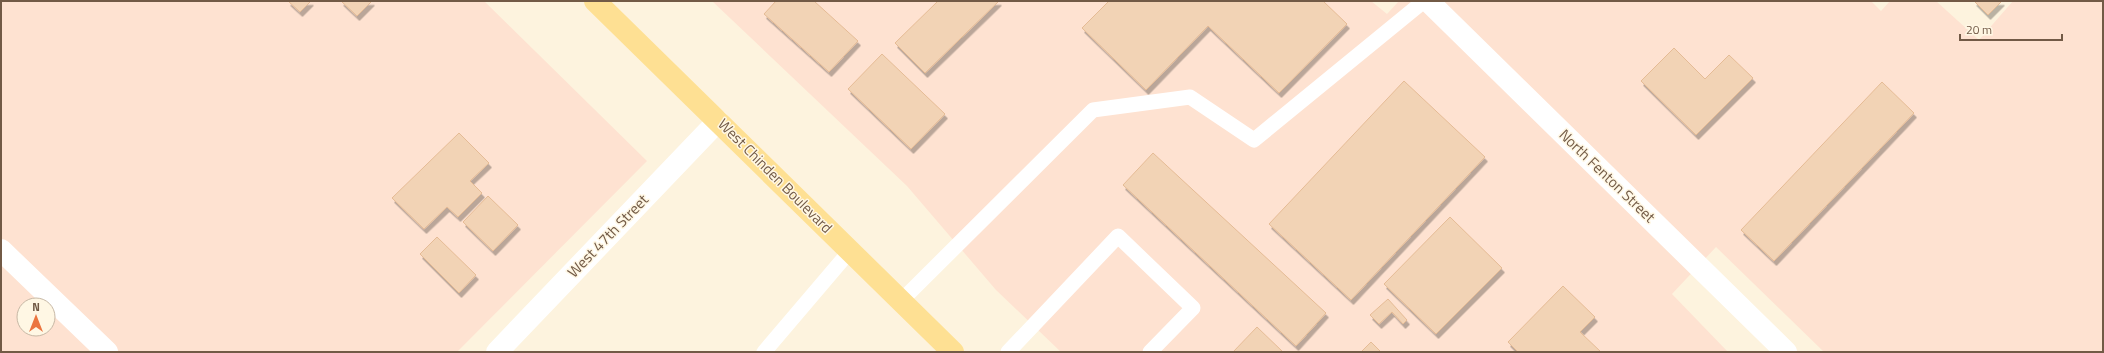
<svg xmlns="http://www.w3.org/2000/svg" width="2104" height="353" font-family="'Titillium Web',sans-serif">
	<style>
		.commercial { fill: #fee2d1; fill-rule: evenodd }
		.building { fill: #f2d3b5; stroke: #e5bb95; filter: url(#shadow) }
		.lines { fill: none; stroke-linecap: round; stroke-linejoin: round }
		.lane { stroke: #fff; stroke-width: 15 }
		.street { stroke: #fff; stroke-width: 22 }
		.primary { stroke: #fee093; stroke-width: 22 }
		.labels { text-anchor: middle; stroke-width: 3; stroke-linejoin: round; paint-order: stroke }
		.street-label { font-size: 15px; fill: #725a46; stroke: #fff7e4 }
	</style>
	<defs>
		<filter id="shadow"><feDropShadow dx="2.5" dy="4.5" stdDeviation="0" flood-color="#0004"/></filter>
	</defs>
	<rect width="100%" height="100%" fill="#fdf3de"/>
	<path class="commercial" d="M1,1H484L647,161L457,352H1ZM24,305H48V329H24Z
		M712,1H1371L1387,14L1399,1H1871L1881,11L1890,1H1936L1979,40L2013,1H2103V352H1824L1716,247L1672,294L1728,352H1061L996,290L907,186Z"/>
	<path class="building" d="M288,1H311L300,12Z
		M341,1H372L357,16Z
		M776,1H814L858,41L829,72L764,14Z
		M938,1H999L925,73L895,43Z
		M1109,1H1323L1347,24L1279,93L1208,26L1146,90L1082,28Z
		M1974,1H2002L1988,15Z
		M1674,48L1705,79L1729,55L1753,78L1696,135L1641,81Z
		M882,54L945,114L911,149L848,89Z
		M1404,81L1485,157L1351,300L1269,224Z
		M1882,82L1914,113L1774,261L1741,230Z
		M459,133L489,163L470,181L482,193L458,217L447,207L424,229L392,198Z
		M1153,153L1326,313L1296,346L1123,185Z
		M488,196L518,225L493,251L463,222Z
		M1450,217L1502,268L1436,334L1384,284Z
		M437,237L476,275L459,293L420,254Z
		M1563,286L1595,317L1580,332L1601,352H1518L1508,342Z
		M1388,299L1407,320L1403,324L1392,312L1379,324L1370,315Z
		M1257,327L1283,352H1233Z
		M1371,342L1381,352H1361Z"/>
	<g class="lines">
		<path class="lane" d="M901,301L1093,110L1190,97L1254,140L1424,1
			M764,352L850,251
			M1008,352L1118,236L1193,308L1150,352"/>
		<path class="street" d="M1428,1L1786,352
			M1,250L107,352
			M497,352L718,121"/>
		<path class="primary" d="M595,1L953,352"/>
	</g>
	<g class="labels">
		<g class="street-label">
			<text transform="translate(775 176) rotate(45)" y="5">West Chinden Boulevard</text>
			<text transform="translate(1607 176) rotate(44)" y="5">North Fenton Street</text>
			<text transform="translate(608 236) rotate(-46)" y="5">West 47th Street</text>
		</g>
	</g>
	<rect width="2104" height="353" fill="none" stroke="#725a46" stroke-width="4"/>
	<g transform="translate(36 317)"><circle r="19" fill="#fff7e4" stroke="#c7b8a5"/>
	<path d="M0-3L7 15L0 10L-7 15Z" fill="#eb753f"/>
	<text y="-6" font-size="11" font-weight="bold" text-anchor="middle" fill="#725a46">N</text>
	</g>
	<path d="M1960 34v6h102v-6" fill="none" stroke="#725a46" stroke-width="2"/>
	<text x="1966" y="34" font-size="12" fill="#725a46" stroke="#fff7e4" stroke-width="3" paint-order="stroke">20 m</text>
</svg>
